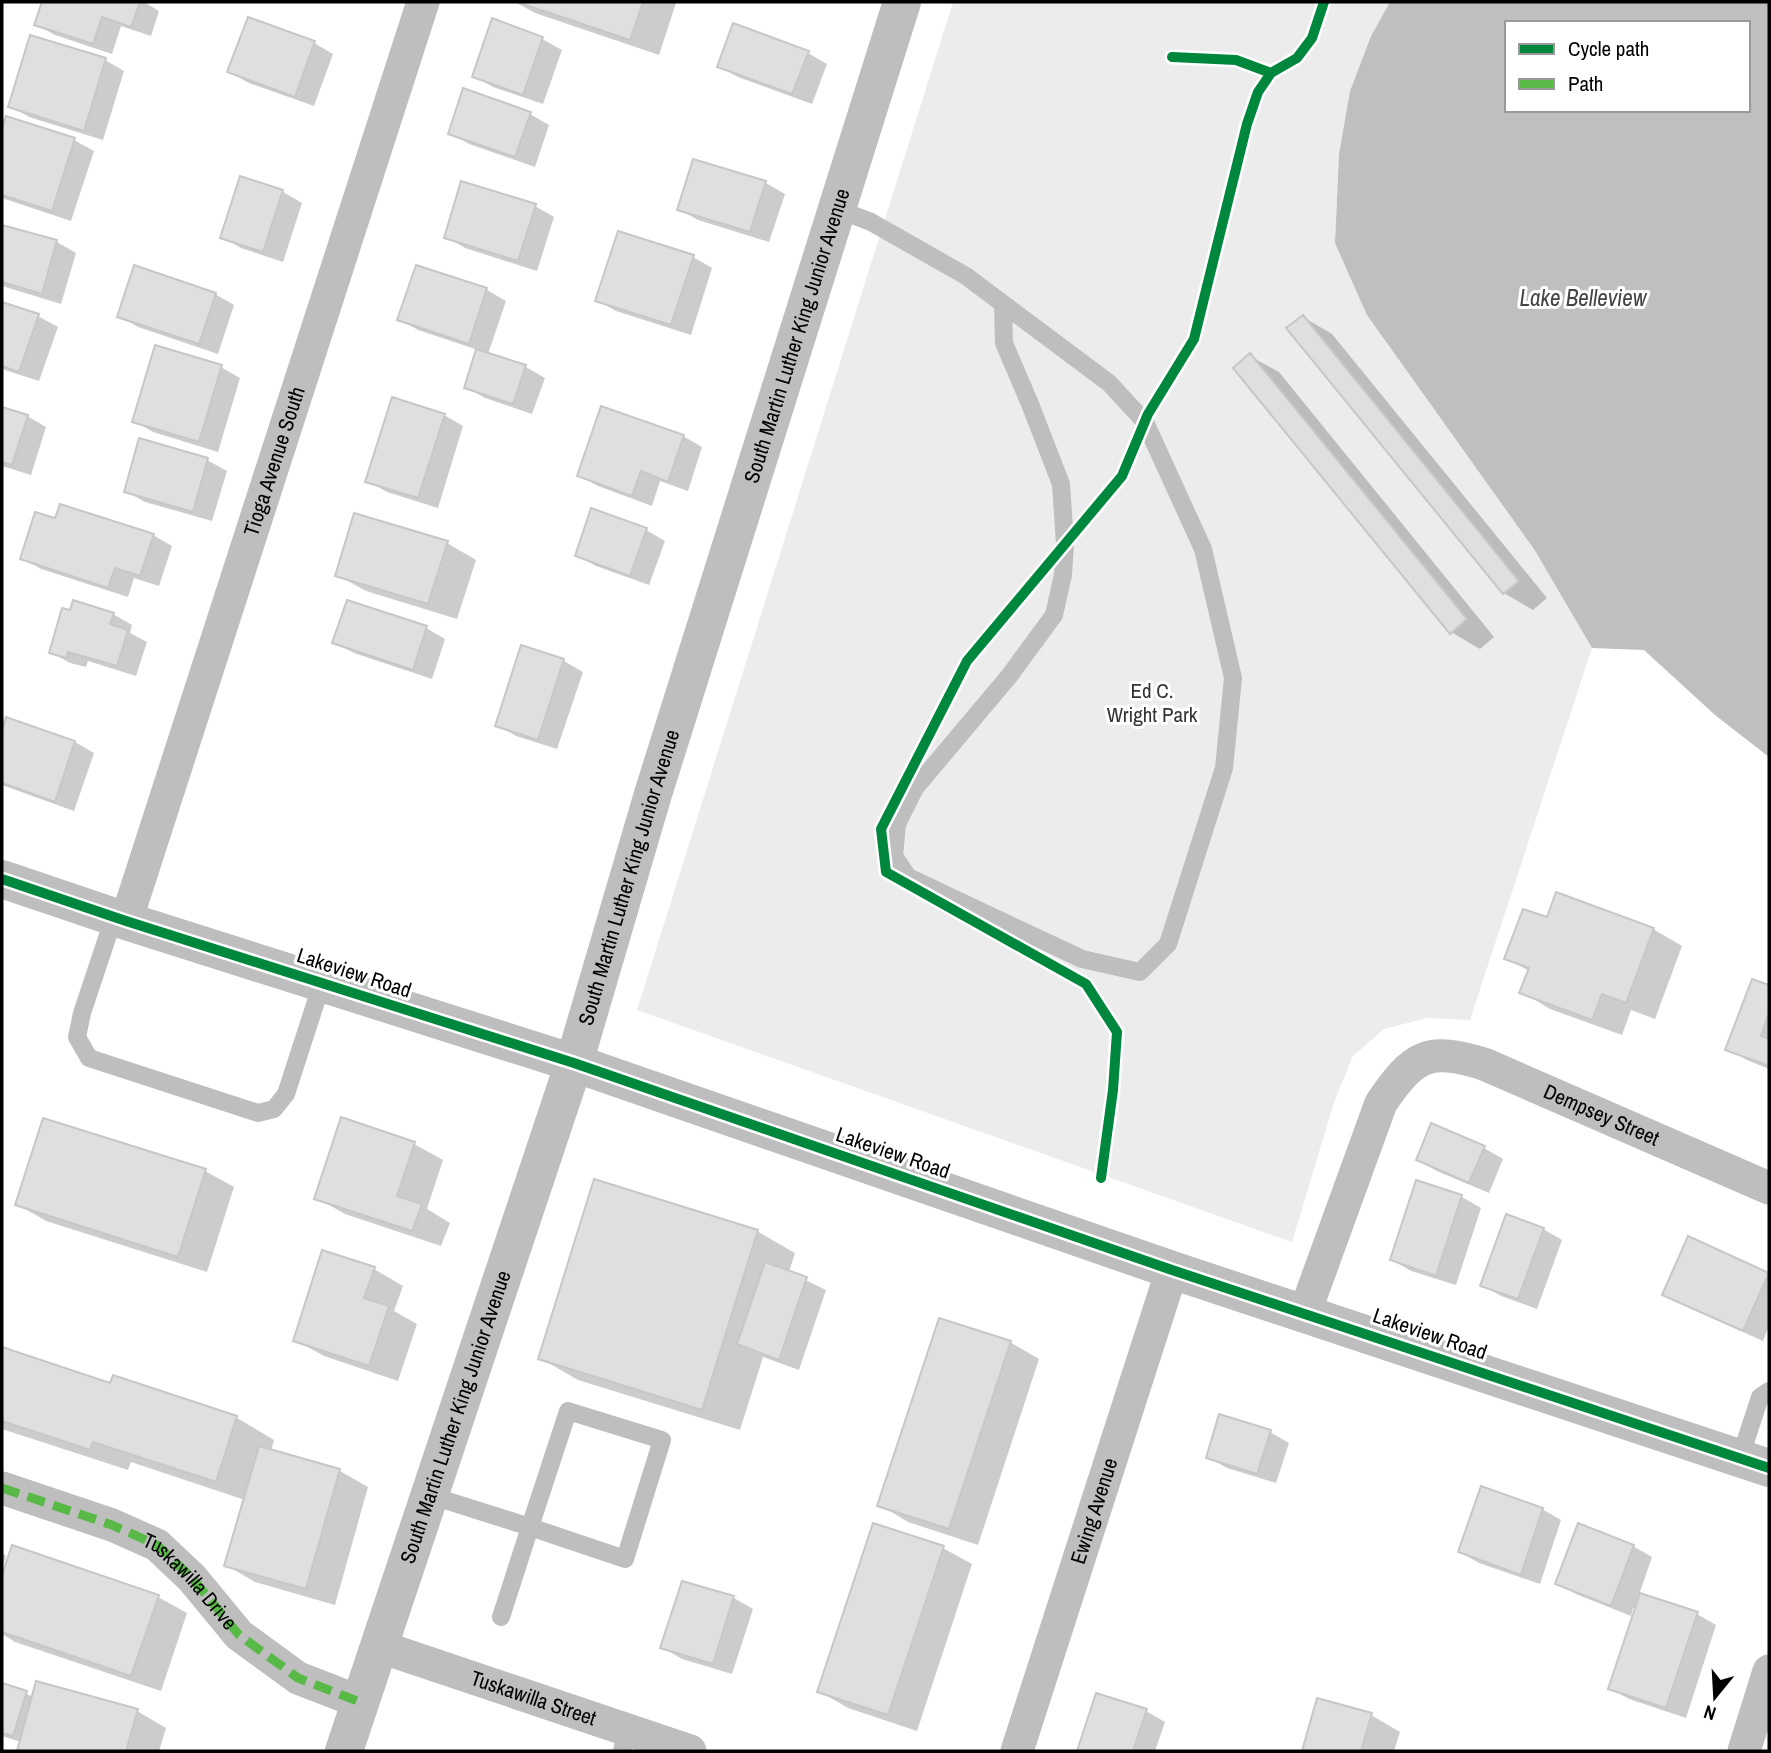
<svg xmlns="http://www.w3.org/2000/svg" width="1771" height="1753" font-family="'Archivo Narrow',sans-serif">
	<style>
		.green { fill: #ececec }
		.water { fill: #bfbfbf; fill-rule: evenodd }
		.shadow { fill: #0003 }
		.building { fill: #dfdfdf; stroke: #c7c7c7; stroke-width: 2 }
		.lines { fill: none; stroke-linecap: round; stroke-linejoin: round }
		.service { stroke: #bebebe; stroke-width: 18 }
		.minor { stroke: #bebebe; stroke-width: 33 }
		.tertiary { stroke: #bebebe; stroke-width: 38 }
		.quiet { stroke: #58b947; stroke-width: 9; stroke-dasharray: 18 9; stroke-linecap: butt }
		.cycleway-casing { stroke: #fff; stroke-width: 15 }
		.cycleway { stroke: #00873e; stroke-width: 10 }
		.labels { text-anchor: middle; stroke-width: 6; stroke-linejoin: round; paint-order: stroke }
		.street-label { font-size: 21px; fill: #000; stroke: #fff }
		.park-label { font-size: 21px; fill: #333; stroke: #fff }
		.water-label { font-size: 23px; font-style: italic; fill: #444; stroke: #fff }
	</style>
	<rect width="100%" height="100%" fill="#fff"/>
	<path class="green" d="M953,2H1390L1371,36L1350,91L1339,154L1335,243L1534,549L1592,648L1470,1020L1427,1018L1384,1029L1353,1056L1334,1102L1292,1242L637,1010Z"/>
	<path class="water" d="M1390,2H1769V757L1715,715L1644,650L1592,648L1534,549L1367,315L1335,243L1339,154L1350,91L1371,36ZM1507,23H1748V110H1507Z"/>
	<path class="shadow" d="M43,2H144L159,11L151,36L121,26L112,54L55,35L36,24Z
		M515,2H675L676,3L659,55L535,13Z
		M493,21L542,39L562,50L543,104L493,87L474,76Z
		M734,25L808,53L827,64L812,104L738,77L719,66Z
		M314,43L333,54L314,106L249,83L229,72Z
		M105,60L124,71L103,140L29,117L10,106Z
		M530,114L549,125L535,167L469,144L450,133Z
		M7,118L74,140L94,151L71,221L2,198V135Z
		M694,161L766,183L785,194L769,242L698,220L679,209Z
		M242,178L283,192L302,203L283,262L241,248L222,237Z
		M535,206L554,217L537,271L465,248L446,237Z
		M2,226L57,242L76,253L61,304L2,286Z
		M693,257L712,268L691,335L616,311L597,300Z
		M417,267L487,290L506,301L488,354L526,367L545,378L532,414L485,398L466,387L478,350L418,330L399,319Z
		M215,294L234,305L218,354L138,327L119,316Z
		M2,304L38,316L58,327L39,381L2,369Z
		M1303,317L1332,334L1547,598L1533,610L1504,593Z
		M1250,356L1279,372L1494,637L1480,649L1451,632Z
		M221,367L240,378L218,452L153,432L134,421Z
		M2,408L27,416L46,427L31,475L2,466Z
		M444,415L463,426L438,508L387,492L368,481Z
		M683,436L702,447L688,491L660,481L652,506L598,486L579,475Z
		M207,460L227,471L212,521L145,502L126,491Z
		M355,515L447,543L476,560L457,619L366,591L337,575Z
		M56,520L153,535L172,546L159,586L134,578L128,597L41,569L22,558Z
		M646,530L665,541L649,585L596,566L577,555Z
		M113,614L132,625L130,633L147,642L136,676L88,661L86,667L70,663L51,652Z
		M426,628L445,639L432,679L354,653L334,642Z
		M522,647L564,661L583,672L557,749L516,736L497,725Z
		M7,719L75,742L94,753L74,811L2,785V736Z
		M1548,920L1653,929L1682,946L1655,1019L1631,1010L1622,1035L1550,1009L1522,992L1529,971L1507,958Z
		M1753,981L1769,987V1069L1747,1060L1728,1049Z
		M414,1144L443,1160L427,1209L450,1223L441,1246L345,1214L317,1198Z
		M1484,1148L1503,1159L1489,1193L1437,1171L1418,1160Z
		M205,1171L234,1187L207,1272L46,1221L17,1204Z
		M1417,1182L1462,1197L1481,1208L1456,1285L1411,1271L1392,1260Z
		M1543,1229L1562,1240L1537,1309L1501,1296L1482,1285Z
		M757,1231L795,1253L789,1272L826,1290L799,1370L763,1357L740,1430L578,1380L540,1358Z
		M1689,1239L1769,1275V1326L1763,1341L1683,1305L1664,1294Z
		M374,1269L403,1286L394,1311L417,1324L398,1381L324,1356L295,1340Z
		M1010,1342L1039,1359L978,1545L908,1522L880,1505Z
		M2,1349L112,1385L114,1378L237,1418L274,1440L271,1451L340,1471L368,1487L335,1605L255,1582L226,1565L245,1500L131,1462L128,1470L2,1429Z
		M1270,1432L1289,1443L1276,1483L1227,1468L1208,1457Z
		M1542,1509L1561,1520L1540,1584L1479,1563L1460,1552Z
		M1633,1546L1652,1557L1639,1595L1697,1614L1716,1625L1686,1718L1629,1699L1610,1688L1636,1609L1633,1608L1631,1616L1576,1594L1557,1583Z
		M943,1548L972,1564L917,1731L848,1708L819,1691Z
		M2,1553L6,1556L2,1569L5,1570L158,1597L187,1613L161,1691L15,1642L2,1634Z
		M683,1583L734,1598L753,1609L732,1674L682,1659L663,1648Z
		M2,1685L34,1697L137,1711L166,1728L159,1751H18L21,1742L2,1736Z
		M1097,1695L1146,1711L1165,1722L1155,1751H1078Z
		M1318,1701L1371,1715L1400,1732L1394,1751H1304Z"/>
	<path class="building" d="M42,2H140L131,27L102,17L93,44L34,25Z
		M517,2H643L630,40Z
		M248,17L315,41L295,97L227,72Z
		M492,18L543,37L523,95L472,77Z
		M733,23L809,51L792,94L717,67Z
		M30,35L106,58L84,131L8,107Z
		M463,88L531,112L515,157L448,134Z
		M6,116L75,138L52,211L2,195V129Z
		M693,159L766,181L750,232L677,210Z
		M240,176L283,190L263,252L220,238Z
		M461,181L536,204L518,261L444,238Z
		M2,225L57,240L42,294L2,282Z
		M618,231L694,255L671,325L595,301Z
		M134,265L216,293L199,344L117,317Z
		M416,265L487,288L469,344L397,320Z
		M2,302L39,314L19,372L2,366Z
		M1303,315L1519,581L1503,594L1286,328Z
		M155,345L222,365L199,442L132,422Z
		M476,349L526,365L513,404L464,388Z
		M1250,353L1467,619L1450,634L1233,368Z
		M392,397L445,414L418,498L365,482Z
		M601,406L684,435L668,482L641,471L632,496L577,476Z
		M2,407L28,415L12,465L2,462Z
		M139,438L208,458L193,512L124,492Z
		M60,504L154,534L140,576L115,568L108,588L20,559L35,512L55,518Z
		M591,508L647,528L630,576L575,556Z
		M354,513L448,541L428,604L335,576Z
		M73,600L114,613L110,624L128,630L117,666L68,652L66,658L49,653L62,608L70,610Z
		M347,600L427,626L413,670L332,643Z
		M521,645L564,659L538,740L495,726Z
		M6,717L75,741L55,802L2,783V730Z
		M1556,892L1654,928L1626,1003L1602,994L1592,1020L1519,993L1529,968L1504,959L1523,909L1547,917Z
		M1752,979L1769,985V1013L1761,1036L1769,1039V1066L1725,1050Z
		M341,1117L415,1142L397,1196L422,1204L412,1231L314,1199Z
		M43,1118L206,1169L178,1257L15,1205Z
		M1431,1123L1485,1146L1469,1183L1416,1160Z
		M594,1179L758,1230L702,1410L538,1359Z
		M1416,1180L1462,1195L1436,1276L1390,1260Z
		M1506,1214L1544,1228L1518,1299L1480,1286Z
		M1688,1236L1769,1273L1743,1331L1662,1295Z
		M322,1250L375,1267L364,1298L389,1306L369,1366L293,1341Z
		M765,1262L807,1277L779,1360L737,1344Z
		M939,1318L1011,1341L949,1529L877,1506Z
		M2,1347L110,1383L113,1375L237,1416L216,1482L93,1442L90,1450L2,1421Z
		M1219,1414L1271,1430L1257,1474L1206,1458Z
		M259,1446L340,1469L306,1589L224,1566Z
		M1481,1486L1543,1508L1521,1575L1458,1552Z
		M873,1523L944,1546L888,1715L817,1692Z
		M1578,1523L1634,1545L1611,1606L1555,1584Z
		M12,1545L159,1595L131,1676L2,1632V1575Z
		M682,1581L734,1596L713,1664L660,1648Z
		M1640,1593L1698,1612L1666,1708L1608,1689Z
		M36,1681L138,1709L126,1751H17Z
		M2,1683L27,1691L13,1736L2,1733Z
		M1096,1693L1147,1709L1133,1751H1077Z
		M1317,1698L1372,1713L1361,1751H1302Z"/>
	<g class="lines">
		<path class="service" d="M837,209L871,222L966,276L1109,383L1145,422L1203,549L1233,678L1224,768L1168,944L1140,972L1082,959L908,877L894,856L897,824L915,788L1010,675L1054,615L1063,575L1065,544L1061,484L1030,404L1004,343L1003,304
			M114,917L82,1013L77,1037L89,1058L258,1113L274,1109L286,1094L322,983
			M1740,1458L1760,1397L1769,1391
			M429,1495L530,1527L568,1411L662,1440L625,1559L530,1527L501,1617
			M622,1751L627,1730"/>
		<g class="minor">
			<path id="s1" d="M126,921L423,2"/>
			<path id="s2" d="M1305,1312L1381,1103C1414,1055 1427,1047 1484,1064L1769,1188"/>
			<path d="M2,1488L112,1525L157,1545L192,1578L239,1635L298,1678L360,1702"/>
			<path id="s3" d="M378,1646L690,1751"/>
			<path id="s4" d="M1017,1751L1172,1270"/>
			<path d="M1744,1751L1769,1671"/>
		</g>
		<g class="tertiary">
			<path d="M2,879L126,921L574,1063L1172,1270L1769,1468"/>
			<path id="s5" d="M344,1751L574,1063L653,794L902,2"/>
		</g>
		<path class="quiet" id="s6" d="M2,1488L112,1525L157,1545L192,1578L239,1635L298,1678L360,1702"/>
		<defs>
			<path id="cycleway" d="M1172,57L1236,60L1271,73
				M2,879L126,921L574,1063L1172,1270L1769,1468
				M1101,1178L1113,1090L1117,1032L1086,984L886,872L881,829L967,661L1122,476L1148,414L1194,339L1247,124L1258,92L1271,73L1297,58L1312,38L1324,2"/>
		</defs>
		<use href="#cycleway" class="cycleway-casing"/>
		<use href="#cycleway" class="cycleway"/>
	</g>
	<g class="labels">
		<g class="street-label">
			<text dy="7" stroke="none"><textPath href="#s5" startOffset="1486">South Martin Luther King Junior Avenue</textPath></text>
			<text dy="7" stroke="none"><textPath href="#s1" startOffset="483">Tioga Avenue South</textPath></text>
			<text dy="7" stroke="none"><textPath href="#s5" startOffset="919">South Martin Luther King Junior Avenue</textPath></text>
			<text transform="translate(354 973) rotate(18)" y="7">Lakeview Road</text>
			<text dy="7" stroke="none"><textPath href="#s2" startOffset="474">Dempsey Street</textPath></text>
			<text transform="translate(893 1153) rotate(19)" y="7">Lakeview Road</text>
			<text transform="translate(1430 1334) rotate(19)" y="7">Lakeview Road</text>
			<text dy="7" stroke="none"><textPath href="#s5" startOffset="352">South Martin Luther King Junior Avenue</textPath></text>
			<text dy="7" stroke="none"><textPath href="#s4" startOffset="252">Ewing Avenue</textPath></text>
			<text dy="7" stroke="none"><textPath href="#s6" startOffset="214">Tuskawilla Drive</textPath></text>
			<text dy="7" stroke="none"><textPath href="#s3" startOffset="164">Tuskawilla Street</textPath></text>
		</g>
		<g class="park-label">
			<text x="1152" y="698">Ed C.<tspan x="1152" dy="24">Wright Park</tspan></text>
		</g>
		<g class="water-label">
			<text x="1583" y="306">Lake Belleview</text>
		</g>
	</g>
	<rect width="1771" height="1753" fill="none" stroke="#000000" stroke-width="7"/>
	<rect x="1505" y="21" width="245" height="91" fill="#ffffff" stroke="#999999" stroke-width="2"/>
	<rect x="1519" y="44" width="35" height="10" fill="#00873e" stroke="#999999" stroke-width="2"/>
	<text x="1568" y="56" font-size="21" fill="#000000">Cycle path</text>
	<rect x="1519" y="79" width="35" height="10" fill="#58b947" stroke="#999999" stroke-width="2"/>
	<text x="1568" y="91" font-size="21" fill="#000000">Path</text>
	<g transform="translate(1715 1697) rotate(198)" stroke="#ffffff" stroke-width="5" paint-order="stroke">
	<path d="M0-5L12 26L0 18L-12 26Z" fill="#000000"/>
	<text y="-10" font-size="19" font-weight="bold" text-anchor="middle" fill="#000000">N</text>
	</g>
</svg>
